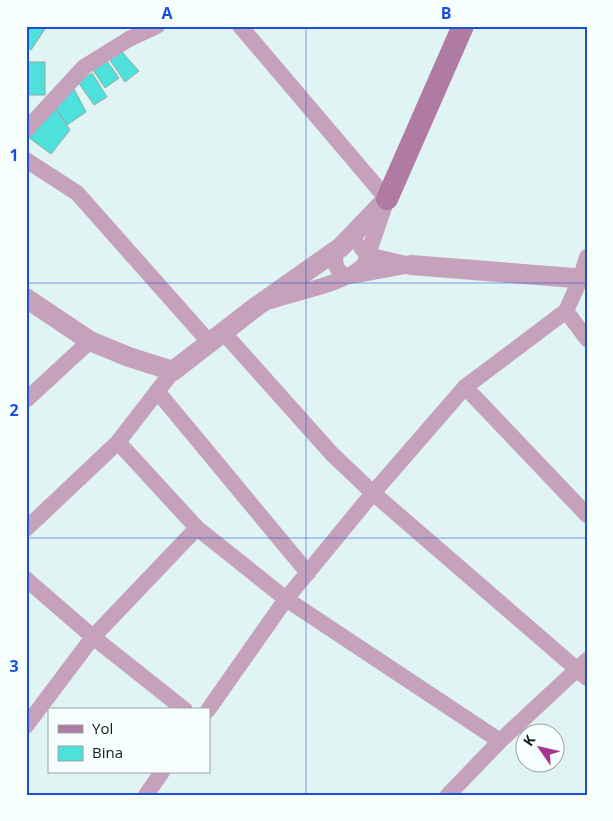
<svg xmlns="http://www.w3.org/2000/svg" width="613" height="821" font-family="'Open Sans',sans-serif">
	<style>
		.building { fill: #4ee1dc; stroke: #95a9a7 }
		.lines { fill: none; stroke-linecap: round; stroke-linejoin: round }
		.minor { stroke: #c6a1bb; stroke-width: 16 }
		.tertiary { stroke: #c6a1bb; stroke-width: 20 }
		.secondary { stroke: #af7ba2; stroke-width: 22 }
		.grid { fill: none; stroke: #1d4ed8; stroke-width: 1; stroke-opacity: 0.55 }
		.neatline { fill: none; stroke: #1d4ed8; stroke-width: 2 }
		.grid-label { font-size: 16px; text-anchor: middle; font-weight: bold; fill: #1d4ed8 }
	</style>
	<rect width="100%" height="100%" fill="#e0f5f3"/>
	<path class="building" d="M26,26H47L31,50L26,47Z
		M122,52L139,71L125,82L109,59Z
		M107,61L119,78L105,88L93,70Z
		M26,62H45V95H26Z
		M92,73L107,97L94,105L78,82Z
		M72,85L86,112L67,125L53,104Z
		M53,104L70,130L51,154L28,137Z"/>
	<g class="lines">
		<path class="minor" d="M240,26L387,199L365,263C351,283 296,292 271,301
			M26,130L84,67L129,39L157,26
			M26,160L77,193L210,343
			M361,247L367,255L406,264
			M336,251C334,264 335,269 346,277L411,265
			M566,311L587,339
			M223,332L332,454L373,493L587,678
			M465,387L587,515
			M157,391L308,573
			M26,400L90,341
			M118,442L197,528L286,599L500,741
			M26,529L118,442L173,371
			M26,579L93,637L185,710
			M208,710L286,599L373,493L465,387L566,311L580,280L587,257
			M26,726L93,637L197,528
			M146,795L162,772
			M448,795L500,741L587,660"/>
		<path class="tertiary" d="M411,265L587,279
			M26,298L90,341L129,357L173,371L257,306L341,247L387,199"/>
		<path class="secondary" d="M387,199L463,26"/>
	</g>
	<path class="grid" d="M306,26V795M26,283H587M26,538H587"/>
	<rect width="613" height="821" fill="none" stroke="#f6fffe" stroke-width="55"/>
	<rect x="48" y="708" width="162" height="65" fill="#f6fffe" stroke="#9ca4a3"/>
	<rect x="58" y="725" width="25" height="8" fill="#af7ba2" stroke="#9ca4a3"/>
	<text x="92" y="734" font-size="15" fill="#141c1b">Yol</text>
	<rect x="58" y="746" width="25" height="15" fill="#4ee1dc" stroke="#9ca4a3"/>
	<text x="92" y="758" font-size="15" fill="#141c1b">Bina</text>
	<g transform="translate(540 748) rotate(304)"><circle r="24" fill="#f6fffe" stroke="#9ca4a3"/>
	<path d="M0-4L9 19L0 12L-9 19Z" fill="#a73691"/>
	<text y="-8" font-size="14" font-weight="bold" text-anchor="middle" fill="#141c1b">K</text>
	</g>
	<rect x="28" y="28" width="558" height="766" class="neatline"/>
	<g class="grid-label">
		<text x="167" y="19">A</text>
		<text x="446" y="19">B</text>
		<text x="14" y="161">1</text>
		<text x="14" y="416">2</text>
		<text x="14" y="672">3</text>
	</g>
</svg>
